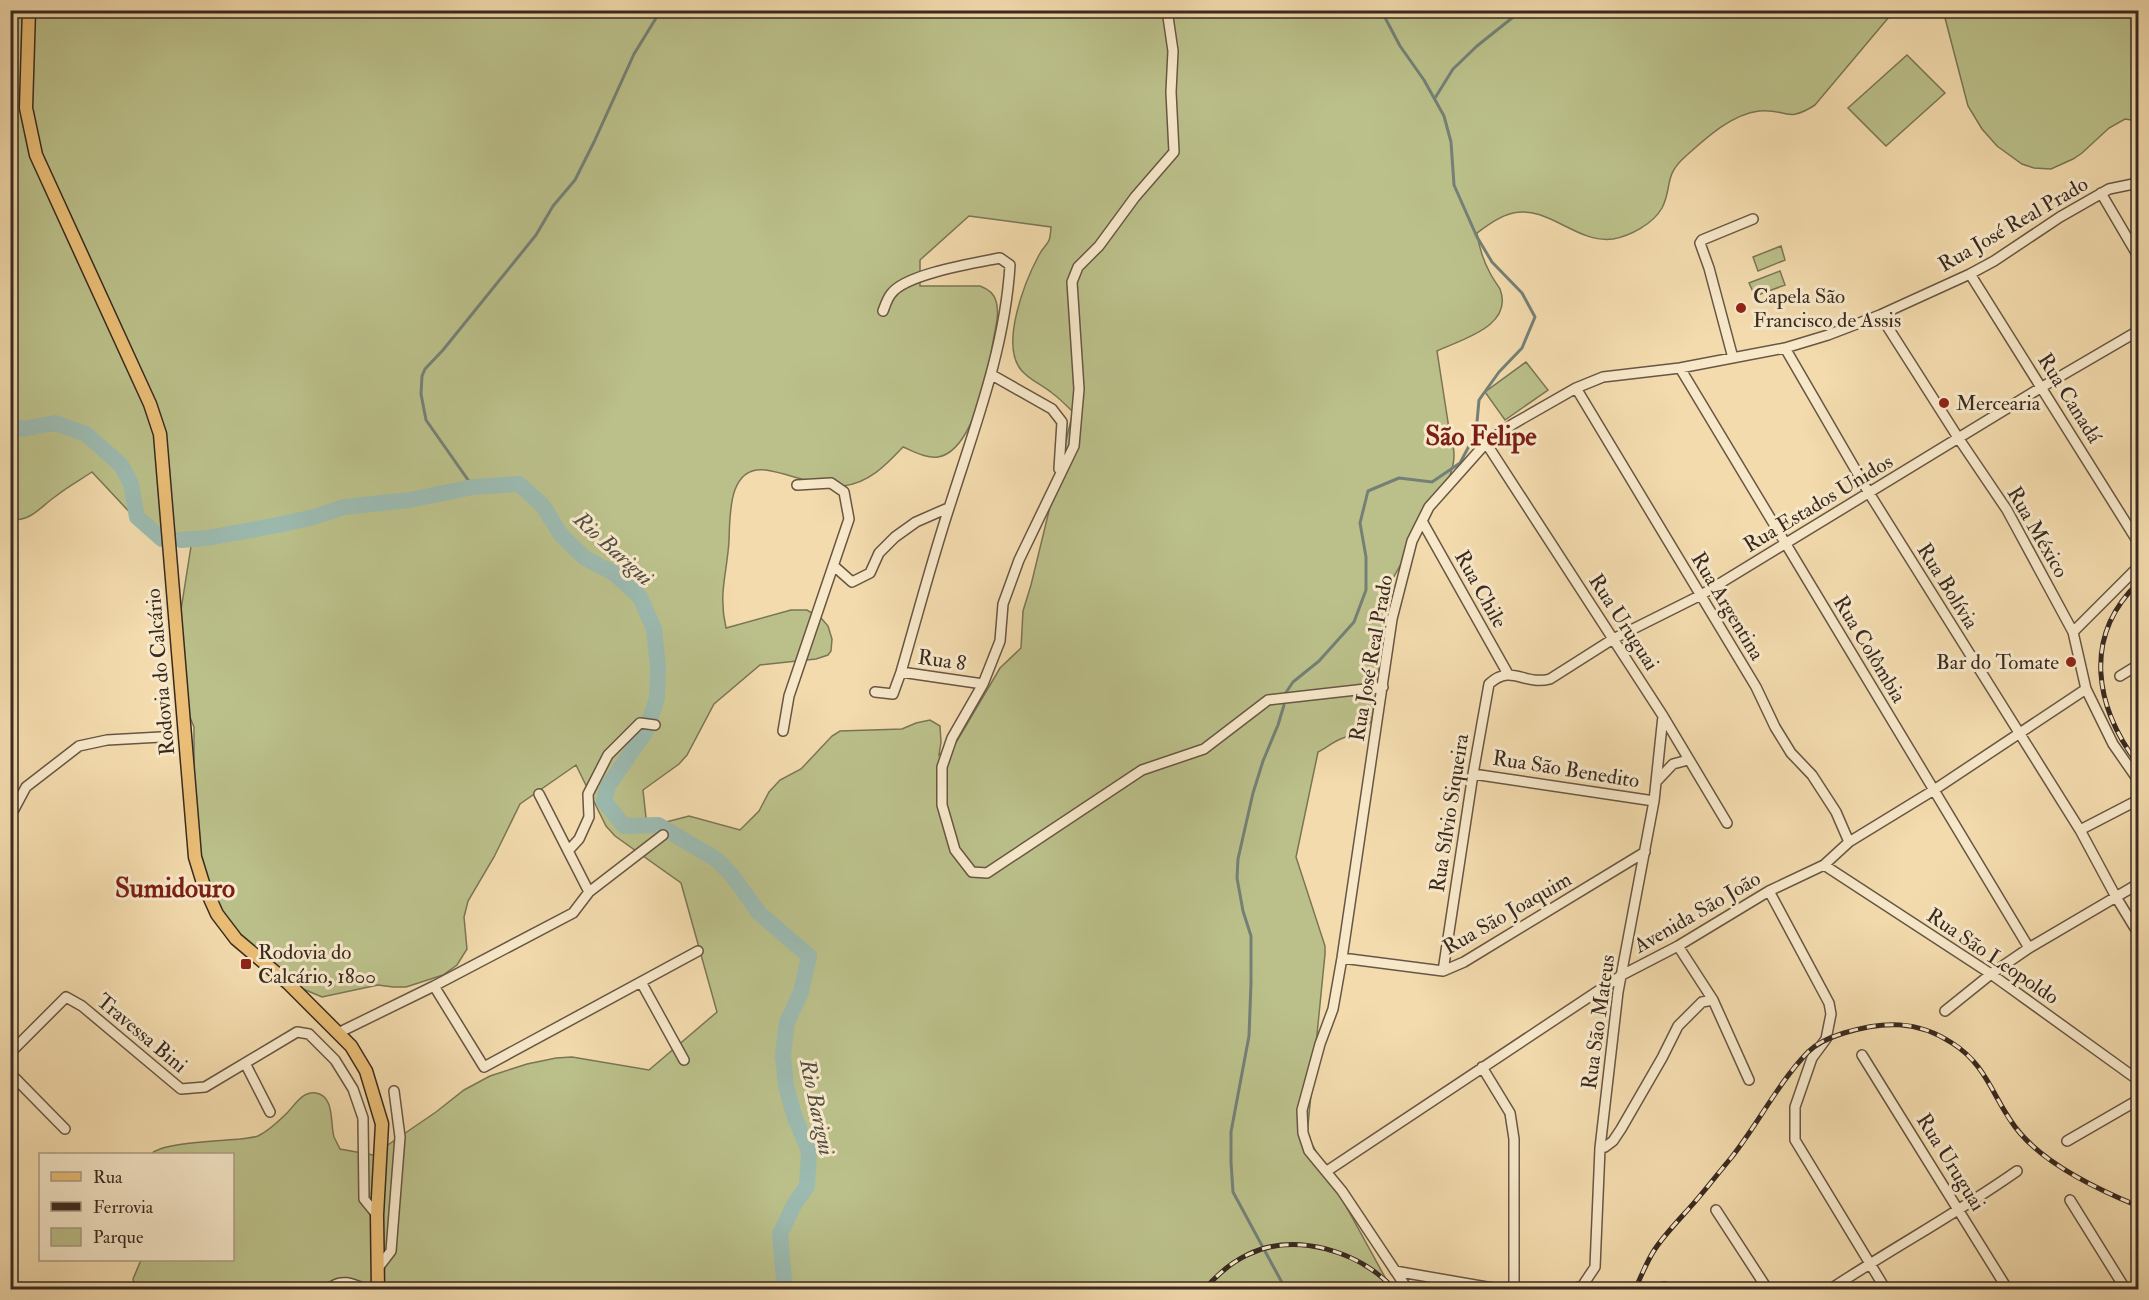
<svg xmlns="http://www.w3.org/2000/svg" width="2149" height="1300" font-family="'IM FELL Double Pica',serif">
	<style>
		.green { fill: #bbc08a; stroke: #7a7556; stroke-width: 1.5; fill-rule: evenodd }
		.lines { fill: none; stroke-linecap: round; stroke-linejoin: round }
		.stream { stroke: #748077; stroke-width: 3 }
		.river { stroke: #9cbab0; stroke-width: 16 }
		.minor-casing { stroke: #685644; stroke-width: 12 }
		.major-casing { stroke: #392a21; stroke-width: 15 }
		.minor { stroke: #f7e8ca; stroke-width: 9 }
		.major { stroke: #eabe76; stroke-width: 12 }
		.rail-casing { stroke: #392a21; stroke-width: 5 }
		.rail { stroke: #f7e8ca; stroke-width: 3; stroke-dasharray: 9; stroke-linecap: butt }
		.poi-dot { fill: #8f2418; stroke: #f7e8ca; stroke-width: 2 }
		.labels { text-anchor: middle; stroke-width: 6; stroke-linejoin: round; paint-order: stroke }
		.street-label { font-size: 21px; fill: #392a21; stroke: #f7e8ca }
		.poi-label { font-size: 21px; fill: #392a21; stroke: #f7e8ca; text-anchor: start }
		.water-label { font-size: 22px; font-style: italic; fill: #524e45; stroke: #f7e8ca }
		.district-label { font-size: 27px; font-weight: bold; fill: #7a1f14; stroke: #f7e8ca }
	</style>
	<rect width="100%" height="100%" fill="#f3dbad"/>
	<filter id="stains"><feTurbulence type="fractalNoise" baseFrequency=".00333" numOctaves="4"/><feColorMatrix values="0 0 0 0 .2 0 0 0 0 .09 0 0 0 0 .02 0 0 0 .5 -.17"/></filter>
	<radialGradient id="worn" r=".72"><stop offset=".6" stop-color="#630" stop-opacity="0"/><stop offset="1" stop-color="#630" stop-opacity=".3"/></radialGradient>
	<path class="green" d="M10,11H1894L1815,105C1786,124 1786,108 1759,111C1732,114 1706,138 1686,156C1663,176 1673,186 1662,208C1653,224 1630,236 1613,239C1577,244 1548,205 1513,213C1500,216 1488,225 1477,233C1479,248 1483,260 1490,273C1493,279 1497,284 1500,289C1514,326 1462,339 1437,351L1450,435C1456,452 1455,462 1449,478L1387,589L1375,712C1367,733 1362,731 1343,738C1334,741 1326,748 1318,752L1296,857L1325,946V954L1307,1135L1392,1290L135,1289L133,1279L141,1260H232V1154H151C162,1142 221,1141 240,1139C246,1138 253,1138 258,1136C268,1131 280,1120 287,1113C295,1105 302,1091 316,1093C335,1096 330,1124 334,1137C336,1141 338,1145 340,1149L373,1155L436,1112L464,1090L490,1076L527,1064L556,1058L572,1057L649,1070L717,1012L681,883L615,836L606,826L576,765L520,804L494,857L468,901L464,917L467,949L457,965L443,975L406,987H393L378,985L322,997L296,986L233,931L208,887L200,853L194,789V727L186,708L178,629L192,540L136,519L92,472C80,480 67,487 56,496C40,507 32,521 11,520ZM969,216L1051,227C1050,246 1047,241 1039,255C1025,281 999,346 1022,371C1030,380 1042,385 1052,393C1059,398 1066,405 1073,412L1031,585L1023,611L1021,648L1000,668L957,741L939,755L941,742L940,726L930,720L916,723L902,729L840,731L832,736L801,769L780,780L769,792L759,811L740,830L689,816L647,827L643,790L679,764L687,755L714,704L760,665L816,659L828,655L831,651L832,639L828,626L822,619L807,610H791L726,628C718,593 727,574 729,541C730,515 728,465 766,470C786,473 805,482 825,484C830,485 837,487 843,486C869,483 886,465 903,447C913,451 927,459 938,457C973,451 988,371 993,342C995,329 1000,314 996,301C994,293 988,289 980,286H920V260Z
		M1937,11H2138V121L2125,119L2109,128L2082,153L2073,159L2051,169L2034,168L2022,164L1997,146L1982,129L1968,106L1944,14Z
		M1907,55L1945,93L1886,146L1848,108Z
		M1781,246L1785,260L1758,271L1753,257Z
		M1780,271L1785,285L1755,296L1749,283Z
		M1526,362L1548,390L1505,420L1485,392Z"/>
	<g class="lines">
		<path class="stream" d="M1435,98L1453,69L1477,46L1522,10
			M473,487L426,420L421,394L422,376L425,369L443,350L536,235L553,206L575,180L594,142L634,54L661,10
			M1285,694L1293,682L1319,661L1354,622L1366,590V557L1360,523L1368,491L1399,478L1432,482L1460,463L1476,433L1479,400L1499,372L1522,348L1535,317L1522,293L1492,262L1477,237L1454,185L1451,142L1444,116L1424,80L1400,46L1381,10
			M1284,705L1278,725L1263,761L1253,793L1238,859L1237,878L1243,911L1251,936V983L1249,1036L1231,1132V1162L1233,1192L1286,1290"/>
		<path class="river" d="M10,425L22,429L55,423L86,434L121,465L131,484L137,517L162,539
			M181,540L207,538L278,525L314,517L344,507L410,500L473,487L519,484L543,506L561,535L585,558L615,574L640,597L654,629L658,668L657,698L646,731L608,786L604,801L624,826L658,825L716,859L731,874L759,913L809,956L801,992L787,1022L783,1055L786,1086L795,1118L809,1151L807,1186L794,1205L780,1234L785,1290"/>
		<defs>
			<path id="minor" d="M1167,10L1173,51L1171,92L1174,152L1135,197L1099,246L1078,267L1072,282L1079,389L1074,446L1019,560L1003,604L1000,641L983,684L952,738L942,767V805L955,850L972,872L987,873L1142,770L1204,749L1268,700L1383,687
				M2101,193L2138,256
				M1970,274L2138,542
				M1880,315L1959,439L2007,510L2073,632L2086,689L2113,744L2138,780
				M1785,348L1869,493L2080,830L2116,897L2138,933
				M1733,358L1709,268L1700,243L1702,240L1753,219
				M1680,368L2029,948
				M992,375L1052,409L1062,422L1059,469
				M1576,388L1756,687L1775,727L1791,753L1812,775L1836,812L1849,842
				M1486,443L1663,716L1727,823
				M1422,521L1508,674
				M834,566L852,582L870,573L879,553L895,537L916,522L948,508
				M2073,632L2138,567
				M901,672L983,684
				M2120,676L2138,665
				M875,692L893,694L901,672C917,617 932,560 950,505C975,426 1005,348 1010,265L1000,258C975,263 905,274 891,294C887,299 885,306 883,311
				M783,731L789,696L849,519L844,492L831,483L797,485
				M1473,774L1654,801
				M1656,782L1673,764L1688,760
				M539,794L589,892
				M10,817L26,787L79,746L107,740L161,737
				M2080,830L2138,800
				M568,851L579,839L589,817L588,794L608,755L640,723L655,725
				M1824,865L1991,974L2138,1080
				M1769,891L1829,1003L1831,1014L1826,1039L1812,1058L1795,1107V1140L1886,1290
				M1678,946L1713,1000L1749,1080
				M1342,958L1443,971L1464,962L1645,852
				M1443,971L1473,774L1489,684C1512,663 1523,686 1550,679L1613,639L1701,595L2042,387L2138,331
				M641,982L684,1060
				M434,986L484,1067L698,951
				M1945,1011L1991,974L2029,948L2138,884
				M338,1033L434,986L573,913L589,892L663,835
				M10,1053L66,997L82,1006L181,1089L205,1087L297,1032L309,1034L335,1060L353,1089L363,1118L364,1199L377,1215
				M1862,1055L2008,1290
				M245,1063L270,1112
				M1482,1067L1510,1113L1514,1139V1290
				M10,1073L65,1129
				M2067,1141L2138,1100
				M1600,1148L1605,1147L1613,1141L1621,1129L1662,1058L1678,1026L1702,1002L1713,1000
				M1327,1171L1622,975L1678,946L1769,891L1824,865L1849,842L1934,790L2086,689
				M2070,1200L2126,1290
				M1716,1210L1768,1290
				M378,1268L391,1251L400,1137L394,1091
				M1395,1271L1504,1290
				M328,1290C340,1277 354,1284 367,1290
				M1408,1290L1342,1191L1309,1151L1303,1133L1302,1110L1320,1044L1333,1009L1342,958L1392,619L1412,541L1429,507L1486,443L1513,424L1576,388L1603,377L1680,368L1785,348L1828,335L1880,315L1970,274L1994,261L2060,217L2109,189L2138,183
				M1572,1290L1583,1285L1595,1267L1600,1148L1618,992L1654,801L1663,716
				M1664,1290V1287
				M1829,1290C1891,1249 1956,1214 2017,1171"/>
			<path id="major" d="M29,10L26,108L36,155L150,404L160,434L195,857L203,883L217,914L236,939L288,983L351,1046L366,1071L382,1124L377,1215L378,1290"/>
		</defs>
		<use href="#minor" class="minor-casing"/>
		<use href="#major" class="major-casing"/>
		<use href="#minor" class="minor"/>
		<use href="#major" class="major"/>
		<defs>
			<path id="rail" d="M2138,583C2082,637 2095,707 2138,764
				M1204,1290C1216,1276 1230,1263 1247,1255C1295,1231 1360,1251 1395,1290
				M1635,1290C1641,1276 1647,1261 1655,1249C1668,1230 1685,1214 1699,1197C1710,1184 1720,1171 1731,1158C1758,1124 1778,1083 1808,1052C1818,1042 1831,1037 1844,1033C1883,1021 1917,1020 1952,1043C1989,1066 1994,1103 2020,1133C2048,1166 2099,1190 2138,1206"/>
		</defs>
		<use href="#rail" class="rail-casing"/>
		<use href="#rail" class="rail"/>
	</g>
	<g class="poi-dot">
		<circle cx="1741" cy="308" r="6"/>
		<circle cx="1944" cy="403" r="6"/>
		<circle cx="2071" cy="662" r="6"/>
		<rect x="240" y="958" width="12" height="12" rx="3"/>
	</g>
	<g class="labels">
		<g class="street-label">
			<text transform="translate(2013 224) rotate(-30)" y="7">Rua José Real Prado</text>
			<text transform="translate(2070 398) rotate(58)" y="7">Rua Canadá</text>
			<text transform="translate(1818 503) rotate(-31)" y="7">Rua Estados Unidos</text>
			<text transform="translate(2038 532) rotate(60)" y="7">Rua México</text>
			<text transform="translate(1948 586) rotate(58)" y="7">Rua Bolívia</text>
			<text transform="translate(1481 589) rotate(61)" y="7">Rua Chile</text>
			<text transform="translate(1728 606) rotate(59)" y="7">Rua Argentina</text>
			<text transform="translate(1624 622) rotate(57)" y="7">Rua Uruguai</text>
			<text transform="translate(1870 649) rotate(59)" y="7">Rua Colômbia</text>
			<text transform="translate(1371 658) rotate(-80)" y="7">Rua José Real Prado</text>
			<text transform="translate(942 660) rotate(8)" y="7">Rua 8</text>
			<text transform="translate(160 672) rotate(-95)" y="7">Rodovia do Calcário</text>
			<text transform="translate(1566 769) rotate(9)" y="7">Rua São Benedito</text>
			<text transform="translate(1449 813) rotate(-81)" y="7">Rua Sílvio Siqueira</text>
			<text transform="translate(1697 912) rotate(-30)" y="7">Avenida São João</text>
			<text transform="translate(1507 913) rotate(-30)" y="7">Rua São Joaquim</text>
			<text transform="translate(1993 956) rotate(34)" y="7">Rua São Leopoldo</text>
			<text transform="translate(1598 1022) rotate(-82)" y="7">Rua São Mateus</text>
			<text transform="translate(142 1033) rotate(40)" y="7">Travessa Bini</text>
			<text transform="translate(1951 1162) rotate(58)" y="7">Rua Uruguai</text>
		</g>
		<g class="poi-label">
			<text x="1753" y="303">Capela São<tspan x="1753" dy="24">Francisco de Assis</tspan></text>
			<text x="1956" y="410">Mercearia</text>
			<text x="2059" y="669" text-anchor="end">Bar do Tomate</text>
			<text x="258" y="959">Rodovia do<tspan x="258" dy="24">Calcário, 1800</tspan></text>
		</g>
		<g class="water-label">
			<text transform="translate(614 548) rotate(42)" y="8">Rio Barigui</text>
			<text transform="translate(818 1107) rotate(78)" y="8">Rio Barigui</text>
		</g>
		<g class="district-label">
			<text x="1481" y="445">São Felipe</text>
			<text x="175" y="897">Sumidouro</text>
		</g>
	</g>
	<rect width="2149" height="1300" fill="none" stroke="#f3dbad" stroke-width="36"/>
	<rect x="12" y="12" width="2125" height="1276" fill="none" stroke="#392a21" stroke-width="3"/>
	<rect x="18" y="18" width="2113" height="1264" fill="none" stroke="#392a21" stroke-width="1.5"/>
	<rect x="39" y="1153" width="195" height="108" fill="#f7e8ca" stroke="#ab9c86" stroke-width="1.5"/>
	<rect x="51" y="1172" width="30" height="9" fill="#eabe76" stroke="#ab9c86" stroke-width="1.5"/>
	<text x="93" y="1183" font-size="18" fill="#392a21">Rua</text>
	<rect x="51" y="1202" width="30" height="9" fill="#392a21" stroke="#ab9c86" stroke-width="1.5"/>
	<text x="93" y="1213" font-size="18" fill="#392a21">Ferrovia</text>
	<rect x="51" y="1228" width="30" height="18" fill="#bbc08a" stroke="#ab9c86" stroke-width="1.5"/>
	<text x="93" y="1243" font-size="18" fill="#392a21">Parque</text>
	<rect width="100%" height="100%" filter="url(#stains)"/>
	<rect width="100%" height="100%" fill="url(#worn)"/>
</svg>
